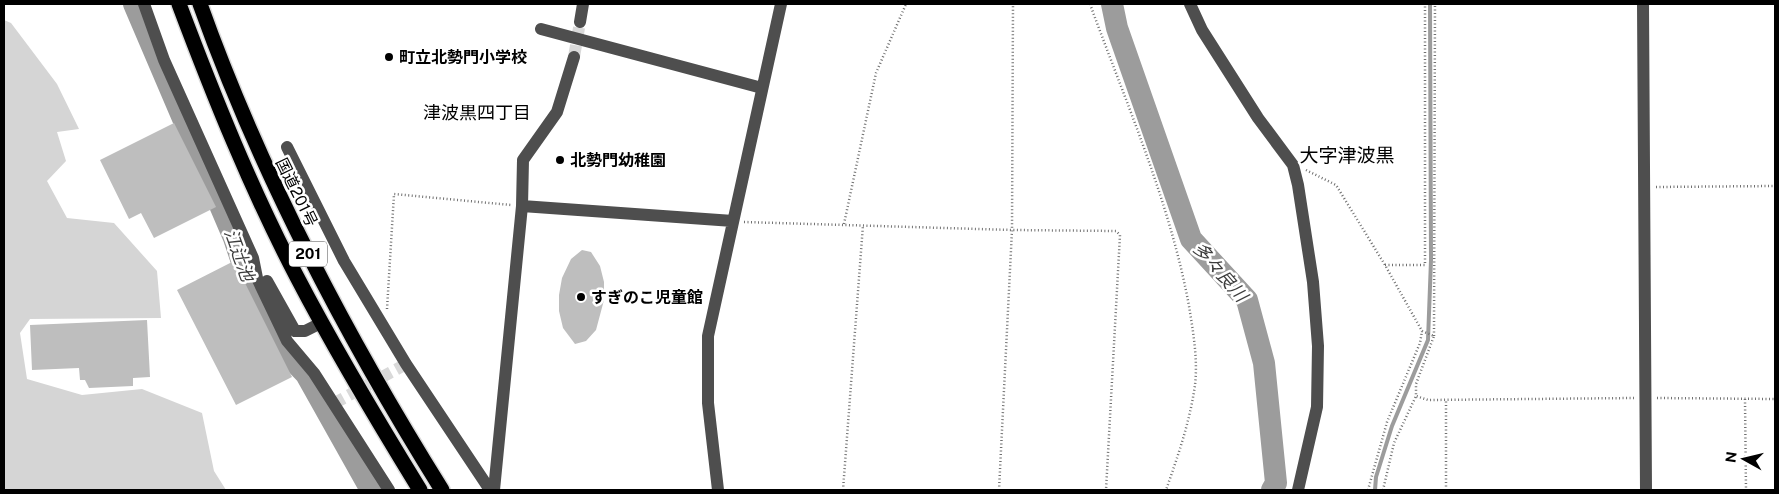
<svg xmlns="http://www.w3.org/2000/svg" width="1779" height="494" font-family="'Public Sans','Noto Sans JP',sans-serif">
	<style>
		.green { fill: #d5d5d5 }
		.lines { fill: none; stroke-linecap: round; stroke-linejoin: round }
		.stream { stroke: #9c9c9c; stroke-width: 4 }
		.river { stroke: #9c9c9c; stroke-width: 22 }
		.building { fill: #bebebe }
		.minor-tunnel { stroke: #d9d9d9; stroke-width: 12; stroke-dasharray: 12 6; stroke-linecap: butt }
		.highway-casing { stroke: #dbdbdb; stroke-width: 18 }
		.path { stroke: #707070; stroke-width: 2.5; stroke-dasharray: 1 2.5; stroke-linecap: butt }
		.minor { stroke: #4e4e4e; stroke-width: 12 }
		.highway { stroke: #000; stroke-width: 15 }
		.poi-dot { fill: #000; stroke: #fff; stroke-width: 2 }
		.labels { text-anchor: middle; stroke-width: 5; stroke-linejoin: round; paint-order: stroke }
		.shield { fill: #fff; stroke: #4c4c4c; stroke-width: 1 }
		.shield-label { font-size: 15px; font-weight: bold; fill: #000 }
		.poi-label { font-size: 16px; font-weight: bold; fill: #000; stroke: #fff; text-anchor: start }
		.street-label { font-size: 16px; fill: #000; stroke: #fff }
		.neighbourhood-label { font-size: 18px; fill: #000; stroke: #fff }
		.water-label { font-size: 18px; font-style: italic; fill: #3d3d3d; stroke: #fff }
		.quarter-label { font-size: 19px; fill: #000; stroke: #fff }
	</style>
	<rect width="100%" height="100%" fill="#fff"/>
	<path class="green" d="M4,20L11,23L57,84L79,129L57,132L66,161L47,181L67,218L114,223L157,271L161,318L30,319L20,333L27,379L82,395L142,389L202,413L214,471L226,490H4Z"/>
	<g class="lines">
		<path class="stream" d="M1375,490L1376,477L1392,426L1428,340L1431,260L1430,4"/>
		<path class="river" d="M134,4L234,238L251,289L279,346L306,374L371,490
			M1112,4L1117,28L1191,239L1247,300L1264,363L1276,483L1272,490"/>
	</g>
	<path class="building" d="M174,123L216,207L154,238L141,213L129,219L100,160Z
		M582,250L591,252L600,266L604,282V300L596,330L586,341L575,344L563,328L559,311V295L562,278L571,259Z
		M234,261L292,377L236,405L177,290Z
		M147,320L150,377L133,378V386L89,388L85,380H80L79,368L32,370L30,325Z"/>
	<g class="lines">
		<path class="minor-tunnel" d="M574,57L580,22
			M333,404L406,364"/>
		<defs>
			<path id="highway" d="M179,4C214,97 251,189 297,277C335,350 377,420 420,490
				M200,4C261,175 346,336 442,490"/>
		</defs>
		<use href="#highway" class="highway-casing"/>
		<path class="path" d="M1090,4C1126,103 1170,202 1189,306C1193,331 1198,359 1195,385C1190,421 1178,456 1166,490
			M1306,170L1336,185L1385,265L1422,331L1434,336L1416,384V396L1428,400L1634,398
			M1656,187L1775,186
			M744,222L1012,230L1116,231L1120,235L1106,490
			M844,224L876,73L906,4
			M1385,265H1425V4
			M387,309L394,194L511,205
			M1434,336L1435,4
			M1657,398L1775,399
			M1745,399L1746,490
			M843,490L863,225
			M999,490L1012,230L1013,4
			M1368,490L1387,422L1420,343L1422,331
			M1383,490L1394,443L1416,396
			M1446,490V400"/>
		<path class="minor" d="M144,4L164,60L253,258L257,278L287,341L314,373L389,490
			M1190,4L1202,30L1258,118L1293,165L1298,185L1313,282L1318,346L1317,407L1298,490
			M1643,4L1646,490
			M580,22L583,4
			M541,29L762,88
			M287,147L344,261L406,364L490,490
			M522,206L523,160L557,112L574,57
			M267,281L295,331H305L321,323
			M494,490L522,206L733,221
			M718,490L708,403V336L781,4"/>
		<use href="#highway" class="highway"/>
	</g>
	<g class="poi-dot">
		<circle cx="389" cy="57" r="5"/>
		<circle cx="560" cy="160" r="5"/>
		<circle cx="581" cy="297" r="5"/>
	</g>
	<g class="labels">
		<rect class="shield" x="289" y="241.5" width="38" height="25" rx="4"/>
		<g class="shield-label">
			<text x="308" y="259">201</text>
		</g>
		<g class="poi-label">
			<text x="399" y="63">町立北勢門小学校</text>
			<text x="570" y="166">北勢門幼稚園</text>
			<text x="591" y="303">すぎのこ児童館</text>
		</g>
		<g class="street-label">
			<text transform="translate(297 192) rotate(64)" y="6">国道201号</text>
		</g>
		<g class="neighbourhood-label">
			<text x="477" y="119">津波黒四丁目</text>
		</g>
		<g class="water-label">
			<text transform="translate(239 255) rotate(70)" y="6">江辻池</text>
			<text transform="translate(1220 272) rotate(49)" y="6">多々良川</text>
		</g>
		<g class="quarter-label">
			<text x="1347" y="162">大字津波黒</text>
		</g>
	</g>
	<rect width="1779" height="494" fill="none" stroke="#000000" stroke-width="10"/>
	<g transform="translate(1744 459) rotate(278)" stroke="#ffffff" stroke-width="4" paint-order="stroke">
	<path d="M0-4L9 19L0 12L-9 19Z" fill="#000000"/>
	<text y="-8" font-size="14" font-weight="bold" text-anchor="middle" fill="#000000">N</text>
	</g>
</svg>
